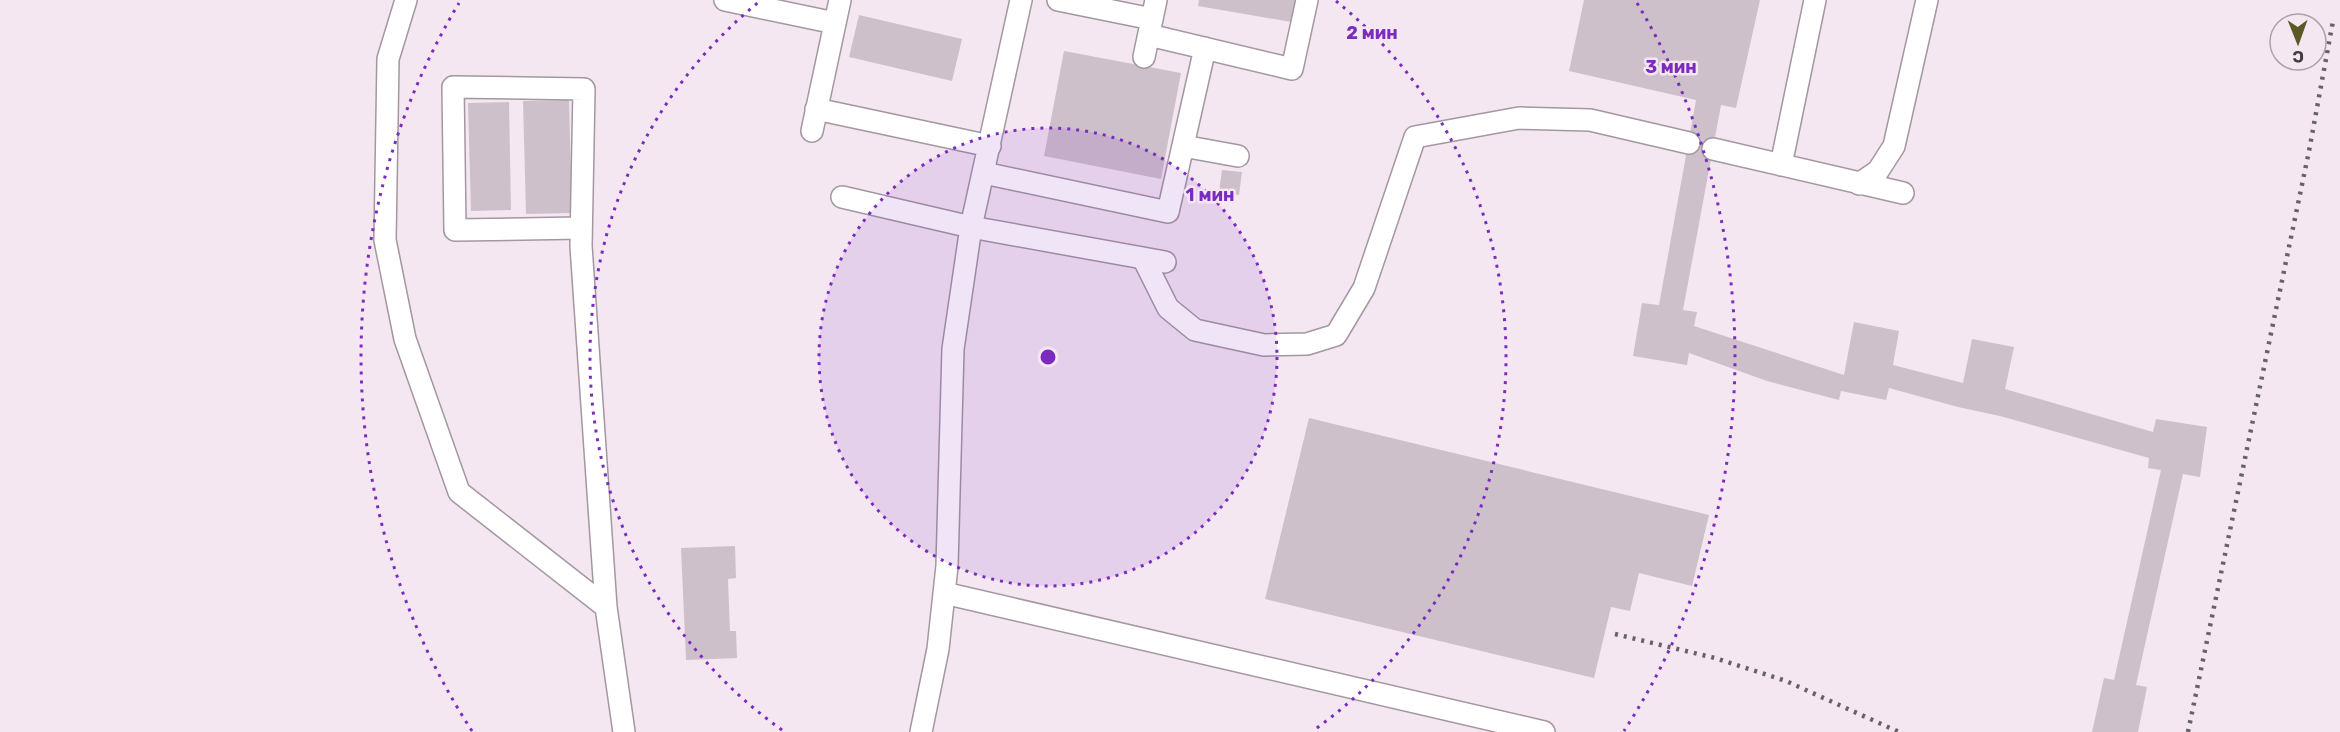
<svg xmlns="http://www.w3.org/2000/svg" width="2340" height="732" font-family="Rubik,sans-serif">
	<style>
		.building { fill: #cdc0ca }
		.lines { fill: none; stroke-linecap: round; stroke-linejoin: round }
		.minor-casing { stroke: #a397a1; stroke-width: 24 }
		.minor { stroke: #fff; stroke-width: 21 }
		.rail { stroke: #686167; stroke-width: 4.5; stroke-dasharray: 3 6; stroke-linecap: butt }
		.ring { fill: none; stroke: #7b2cbf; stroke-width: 3; stroke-dasharray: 3 6 }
		.centre { fill: #7b2cbf; stroke: #f4e7f2; stroke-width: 3 }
		.ring-label { font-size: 18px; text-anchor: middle; font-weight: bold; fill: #7b2cbf; stroke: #f4e7f2; stroke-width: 5; stroke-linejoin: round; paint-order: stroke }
	</style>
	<rect width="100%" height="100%" fill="#f4e7f2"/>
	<path class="building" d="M1199,0H1301L1297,23L1198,6Z
		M1584,0H1760L1736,108L1721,105L1683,310L1697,312L1694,326L1844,375L1854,322L1899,331L1893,365L1963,383L1972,339L2014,347L2005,389L2153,432L2156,419L2207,427L2200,477L2183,474L2136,685L2147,687L2138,732H2092L2104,678L2114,680L2161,470L2148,468L2149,458L2000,416L1958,407L1889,388L1886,400L1841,391L1839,400L1767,381L1689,353L1687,365L1633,356L1642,303L1659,305L1696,100L1569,71Z
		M859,15L962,39L952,81L849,57Z
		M1064,51L1181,73L1161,179L1044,156Z
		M569,100L572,213L526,214L523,101Z
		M509,102L511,210L471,211L468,103Z
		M1222,170L1242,172L1239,195L1219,192Z
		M1309,418L1709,515L1692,586L1639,573L1630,611L1611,607L1594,678L1265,599Z
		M735,546L736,578L728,579L730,631H736L737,658L686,660L681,548Z"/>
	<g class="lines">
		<defs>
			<path id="minor" d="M406,0L388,59L385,240L405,339L459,492L606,607L624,732
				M725,0L835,23
				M1058,0L1152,19
				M1149,35L1292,69L1307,0
				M1144,57L1156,0
				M816,109L990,146
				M812,131L840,0
				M1183,146L1238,156
				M1713,149L1903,193
				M1781,165L1815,0
				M984,173L1168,212L1205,48
				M1859,184L1878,171L1894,146L1927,0
				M842,197L971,227L1165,262
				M581,228L455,230L453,87L584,89L581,246L606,607
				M1143,258L1168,308L1195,330L1264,345L1307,344L1336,335L1364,288L1415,137L1519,118L1590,120L1689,143
				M944,593L1544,732
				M921,732L938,649L947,566L953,349L971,227L1021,0"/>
		</defs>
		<use href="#minor" class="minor-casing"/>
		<use href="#minor" class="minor"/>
		<path class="rail" d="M1615,634L1715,658L1786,681L1899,732
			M2188,732L2309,151L2333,21"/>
	</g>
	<circle cx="1048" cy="357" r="229" fill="#7b2cbf" fill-opacity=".12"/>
	<g class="ring">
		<circle cx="1048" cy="357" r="229"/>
		<path d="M782 730A458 458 0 0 1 760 1M1336 1A458 458 0 0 1 1314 730"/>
		<path d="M472 731A687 687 0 0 1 459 3M1637 3A687 687 0 0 1 1624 731"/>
	</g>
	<circle cx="1048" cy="357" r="9" class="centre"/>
	<g class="ring-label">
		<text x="1372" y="39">2 мин</text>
		<text x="1671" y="73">3 мин</text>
		<text x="1210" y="201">1 мин</text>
	</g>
	<g transform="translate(2298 42) rotate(179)"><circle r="28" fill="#f4e7f2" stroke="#aca2aa" stroke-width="1.5"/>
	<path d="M0-4.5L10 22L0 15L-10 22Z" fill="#5b5a27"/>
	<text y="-9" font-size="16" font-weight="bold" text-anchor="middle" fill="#403b3f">С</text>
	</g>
</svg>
